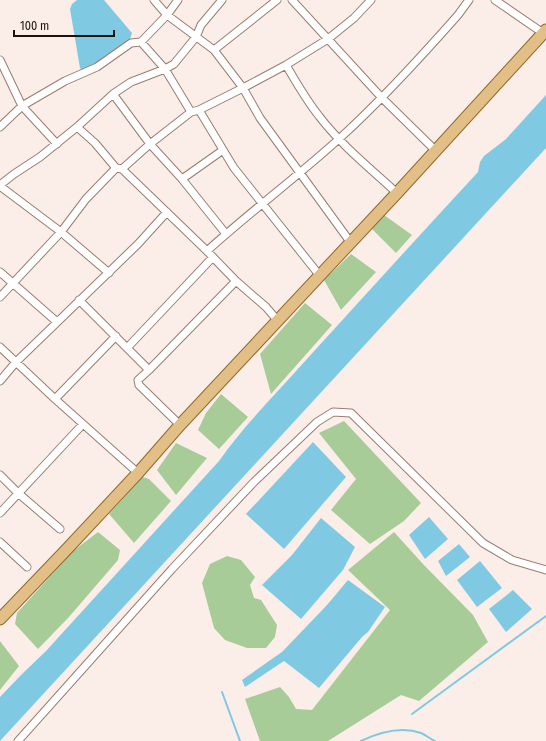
<svg xmlns="http://www.w3.org/2000/svg" width="546" height="741" font-family="'Fira Sans Condensed',sans-serif">
	<style>
		.forest { fill: #a7cc98 }
		.water { fill: #80c9e3 }
		.lines { fill: none; stroke-linecap: round; stroke-linejoin: round }
		.stream { stroke: #80c9e3; stroke-width: 2 }
		.minor-casing { stroke: #997d6f; stroke-width: 9 }
		.primary-casing { stroke: #91672a; stroke-width: 13 }
		.minor { stroke: #fff; stroke-width: 7 }
		.primary { stroke: #e3bf88; stroke-width: 11 }
	</style>
	<rect width="100%" height="100%" fill="#fbeee8"/>
	<path class="forest" d="M384,215L412,235L396,253L372,229Z
		M351,254L376,272L341,310L324,280Z
		M305,303L332,325L271,394L260,354Z
		M221,394L248,417L219,449L198,430L206,413Z
		M344,421L421,503L404,521L370,544L331,510L356,479L319,433Z
		M176,443L207,458L176,495L157,470Z
		M143,477L149,479L171,501L134,543L109,514Z
		M98,532L120,550L118,560L69,617L38,649L15,624L17,613L73,551Z
		M394,532L423,564L473,615L488,642L419,701L401,695L328,741H260L245,699L280,687L289,697L296,709L312,710L390,610L348,570Z
		M227,556L241,560L255,577L250,585L254,598L261,600L277,625L275,637L266,648H247L225,640L214,628L202,583L210,564Z
		M0,641L19,666L0,690Z"/>
	<path class="water" d="M77,0H104L132,33L130,39L84,72L80,68L70,9L72,4Z
		M546,95V148L0,741V697L21,675L46,651L219,461C245,424 277,393 306,360C363,297 420,235 478,172L480,162L484,156L506,139Z
		M313,442L346,477L284,549L246,514Z
		M429,517L448,539L425,559L409,535Z
		M321,518L355,547L343,570L301,619L262,585L292,555Z
		M459,544L470,557L446,576L438,561Z
		M480,561L502,588L477,607L457,580Z
		M348,580L385,607L368,632L362,637L319,688L284,661L245,687L242,680L282,652L327,605Z
		M513,590L532,609L506,632L489,609Z"/>
	<g class="lines">
		<path class="stream" d="M222,692L240,741
			M412,714L546,616
			M361,741C380,732 401,726 421,733C426,735 430,739 435,741"/>
		<defs>
			<path id="minor" d="M154,0L167,15L214,50L243,88L260,118L351,243
				M292,0L382,98L436,151
				M495,0L543,33
				M141,42L165,69L191,112
				M214,50L277,0
				M0,60L22,106L65,81L97,67L131,43L141,42L167,15L178,0
				M286,65C296,82 306,100 319,116C341,145 371,169 397,193
				M113,94L150,144L182,179L226,234
				M199,110L234,168L320,276
				M0,127L22,106L57,144
				M77,127L113,94L131,82L165,69L174,64L196,37L201,25L222,0
				M122,169L150,144L191,112L199,110L243,88L286,65L328,39L354,18L371,0
				M182,179L223,150
				M0,185L14,174L40,157L77,127L95,143L116,168L122,169L207,251L236,281L266,307L278,321
				M0,186L61,232L109,273
				M207,251C250,212 297,177 340,138C382,100 420,58 458,15L469,0
				M0,272L57,322
				M0,297L61,232L86,199L116,168
				M79,300L149,370
				M0,347L55,399L138,473
				M127,348L213,257
				M0,381L16,362L138,244L167,212
				M55,399L116,336
				M180,425L139,385L138,380L149,370L236,281
				M0,475L18,493L60,529
				M0,513L83,424
				M0,542L27,567
				M18,741L172,569L254,482L317,422L333,412L351,413L483,543L512,560L546,570"/>
			<path id="primary" d="M0,619L67,549L138,473L180,425L397,193L546,30"/>
		</defs>
		<use href="#minor" class="minor-casing"/>
		<use href="#primary" class="primary-casing"/>
		<use href="#minor" class="minor"/>
		<use href="#primary" class="primary"/>
	</g>
	<path d="M14 30v6h100v-6" fill="none" stroke="#1c120d" stroke-width="2"/>
	<text x="20" y="30" font-size="12" fill="#1c120d" stroke="#fbeee8" stroke-width="3" paint-order="stroke">100 m</text>
</svg>
